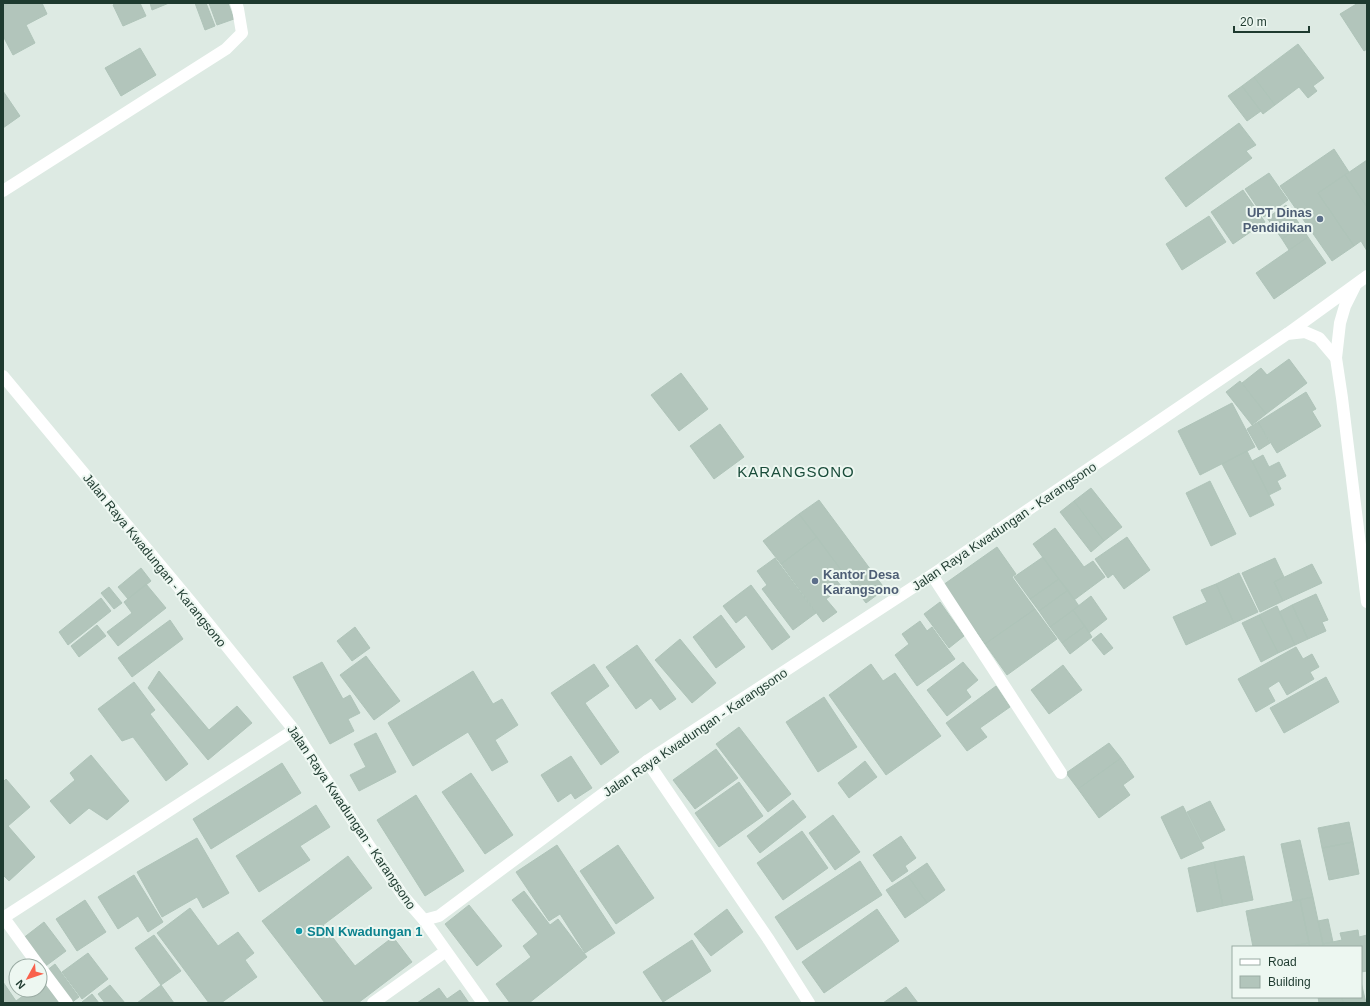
<svg xmlns="http://www.w3.org/2000/svg" width="1370" height="1006" font-family="Arial,sans-serif">
	<style>
		.building { fill: #b2c5bb; stroke: #afc4b9 }
		.lines { fill: none; stroke-linecap: round; stroke-linejoin: round }
		.street { stroke: #fff; stroke-width: 12 }
		.secondary { stroke: #fff; stroke-width: 12 }
		.service-dot { fill: #5c6f8a; stroke: #edf7f1; stroke-width: 1.5 }
		.culture-dot { fill: #0f9aa8; stroke: #edf7f1; stroke-width: 1.5 }
		.labels { text-anchor: middle; stroke-width: 4; stroke-linejoin: round; paint-order: stroke }
		.service-label { font-size: 13px; font-weight: bold; fill: #4e5e75; stroke: #edf7f1; text-anchor: end }
		.street-label { font-size: 13px; fill: #1e3a2f; stroke: #edf7f1 }
		.culture-label { font-size: 13px; font-weight: bold; fill: #0d838f; stroke: #edf7f1; text-anchor: start }
		.quarter-label { font-size: 15px; letter-spacing: 1px; fill: #194c3a; stroke: #edf7f1 }
	</style>
	<rect width="100%" height="100%" fill="#ddeae3"/>
	<path class="building" d="M5,3H42L47,14L26,25L35,43L13,55L3,36V4Z
		M116,3H140L146,16L123,26L113,5Z
		M150,3H169L152,10Z
		M195,3H206L215,26L205,30Z
		M209,3H228L234,19L217,25Z
		M1358,3H1367V49L1364,51L1340,14Z
		M1298,44L1324,78L1313,86L1317,91L1308,98L1299,87L1275,105L1254,77Z
		M140,48L156,75L121,96L105,68Z
		M1254,77L1275,105L1263,114L1242,86Z
		M1242,86L1261,111L1247,121L1228,96Z
		M3,91L20,116L3,128Z
		M1239,123L1256,145L1246,151L1252,158L1186,207L1165,178Z
		M1334,149L1349,172L1318,193L1354,246L1332,261L1280,186Z
		M1367,160V207L1345,175Z
		M1269,173L1288,200L1264,217L1245,189Z
		M1345,175L1367,207V251L1361,241L1354,246L1318,193Z
		M1243,190L1265,222L1233,244L1211,212Z
		M1286,205L1301,226L1282,239L1267,218Z
		M1209,216L1226,242L1182,270L1166,244Z
		M1301,226L1308,237L1289,250L1282,239Z
		M1308,237L1326,263L1274,299L1256,273Z
		M1289,359L1307,383L1266,414L1242,383L1261,368L1267,375Z
		M681,373L708,409L679,431L651,395Z
		M1240,381L1266,414L1252,425L1226,392Z
		M1306,392L1316,409L1312,411L1321,426L1277,453L1258,422Z
		M1232,403L1255,447L1200,475L1178,431Z
		M1258,422L1270,443L1259,450L1247,429Z
		M720,424L744,457L714,479L690,446Z
		M1247,451L1274,505L1250,517L1222,464Z
		M1263,455L1269,467L1279,462L1286,476L1277,481L1281,489L1269,495L1252,461Z
		M1210,481L1236,534L1211,546L1186,493Z
		M1091,488L1122,527L1104,541L1074,501Z
		M819,500L885,589L866,603L799,514Z
		M1074,501L1104,541L1091,552L1060,512Z
		M799,514L817,537L781,564L763,541Z
		M1055,528L1084,567L1093,561L1105,577L1074,600L1033,544Z
		M817,537L841,570L833,576L842,587L826,599L837,612L823,622L781,564Z
		M1127,537L1150,570L1124,589L1113,574L1108,578L1095,559Z
		M997,547L1016,574L1012,577L1035,609L985,644L943,585Z
		M1043,557L1059,579L1030,599L1014,577Z
		M775,558L816,613L793,630L762,589L767,585L757,571Z
		M1275,558L1284,577L1274,582L1283,601L1260,612L1242,573Z
		M1312,564L1322,583L1283,601L1274,582Z
		M141,568L151,581L128,599L118,587Z
		M1239,573L1258,612L1234,623L1216,584Z
		M1059,579L1068,590L1039,611L1030,599Z
		M146,584L166,608L118,646L107,632L132,613L124,602Z
		M1216,584L1234,623L1186,645L1173,617L1207,602L1201,590Z
		M751,585L790,637L772,650L746,615L736,623L723,606Z
		M109,587L122,603L114,609L101,593Z
		M1068,590L1079,606L1050,627L1039,611Z
		M1316,594L1328,620L1322,622L1326,631L1308,639L1292,605Z
		M1091,596L1107,619L1089,633L1073,610Z
		M101,598L111,611L68,645L59,632Z
		M940,602L964,636L949,648L924,614Z
		M1292,605L1308,639L1295,645L1279,612Z
		M1277,606L1295,645L1278,653L1259,615Z
		M1035,609L1057,639L1007,675L985,644Z
		M1073,610L1085,626L1062,643L1050,627Z
		M721,615L745,647L716,668L693,637Z
		M1259,615L1278,653L1261,662L1242,623Z
		M170,620L183,639L132,677L118,658Z
		M920,621L927,631L932,627L955,659L917,686L895,655L909,644L902,634Z
		M97,625L106,636L79,657L71,646Z
		M1085,626L1092,637L1070,654L1062,643Z
		M355,627L370,648L352,661L337,641Z
		M1101,633L1113,648L1104,655L1092,640Z
		M680,639L716,683L692,703L655,660Z
		M637,645L676,699L660,710L651,698L636,709L606,667Z
		M1296,647L1303,659L1312,654L1319,667L1310,672L1314,679L1287,695L1279,681L1268,688L1275,701L1256,712L1238,679Z
		M366,656L400,701L374,720L340,675Z
		M322,662L343,699L350,695L360,713L348,719L354,731L330,744L293,677Z
		M963,662L978,680L966,690L971,697L947,716L927,690Z
		M594,664L609,686L585,703L619,752L601,765L551,693Z
		M871,664L883,681L895,673L941,736L886,775L829,695Z
		M1063,665L1082,690L1049,714L1031,690Z
		M159,671L209,730L237,706L252,723L208,760L148,688Z
		M473,671L493,704L502,699L518,725L495,740L508,762L492,771L468,732L413,766L388,723Z
		M1326,677L1339,702L1284,733L1270,708Z
		M134,682L155,710L150,714L188,764L166,781L133,737L122,741L98,709Z
		M996,686L1010,707L980,728L987,737L967,751L946,723Z
		M824,697L857,747L818,772L786,722Z
		M739,727L791,794L768,812L716,744Z
		M376,733L396,772L359,791L350,775L366,767L354,744Z
		M1109,743L1121,758L1078,789L1066,773Z
		M716,749L738,778L695,809L673,780Z
		M91,755L129,801L107,820L89,808L70,824L50,801L75,780L70,773Z
		M571,756L592,788L575,799L571,793L558,802L541,775Z
		M1121,758L1134,777L1123,785L1130,795L1099,818L1078,789Z
		M865,761L877,777L849,798L838,783Z
		M282,763L301,793L211,849L193,819Z
		M471,773L513,835L485,854L442,792Z
		M6,779L30,807L8,826L35,857L9,881L3,875V782Z
		M739,782L763,816L719,847L695,813Z
		M416,795L464,871L425,896L377,820Z
		M793,800L806,817L760,853L747,836Z
		M1210,801L1225,830L1202,842L1187,812Z
		M316,805L330,827L300,846L310,860L259,892L236,856Z
		M1183,806L1204,848L1181,859L1161,817Z
		M833,815L860,852L835,870L809,833Z
		M1349,822L1353,842L1322,848L1318,828Z
		M802,831L828,868L783,900L757,863Z
		M901,836L916,858L905,866L908,871L892,882L873,855Z
		M197,838L229,893L203,908L197,897L162,917L137,872Z
		M1300,840L1313,897L1293,901L1281,844Z
		M1353,842L1359,874L1329,880L1322,848Z
		M557,845L615,933L585,953L560,914L549,921L516,872Z
		M618,845L654,898L616,924L580,871Z
		M348,856L372,888L323,925L355,966L393,937L412,962L358,1003H325L262,921Z
		M1244,856L1253,900L1223,906L1214,862Z
		M860,861L882,895L797,950L775,917Z
		M1214,862L1223,906L1197,912L1188,868Z
		M927,863L945,890L927,903L908,876Z
		M134,875L163,922L148,932L138,916L118,929L98,897Z
		M908,876L927,903L905,918L886,890Z
		M524,891L550,925L558,919L587,957L529,1003H510L496,984L531,957L523,946L538,934L512,900Z
		M1313,897L1323,944V947H1310L1300,900Z
		M85,900L106,932L77,951L56,919Z
		M1300,900L1309,943L1287,947H1253L1246,911Z
		M469,905L502,946L477,966L445,924Z
		M190,908L218,946L238,932L254,953L245,960L257,977L221,1003H209L157,933Z
		M727,909L743,932L711,956L694,934Z
		M877,909L899,941L824,993L802,962Z
		M1328,919L1333,942L1323,944L1318,921Z
		M44,922L66,951L43,968L22,939Z
		M1358,930L1359,937L1367,935V971L1361,972V947H1323V944L1342,940L1340,933Z
		M154,935L181,971L161,985L135,948Z
		M692,940L711,971L663,1002L643,972Z
		M1309,943L1310,947H1287Z
		M88,953L108,979L82,999L62,972Z
		M55,964L79,997L71,1003L46,971Z
		M43,981L60,1003H3V982L16,1001L31,990H40V983Z
		M1361,982L1366,1003H1343L1342,997H1361Z
		M110,985L125,1003H105L98,994Z
		M161,985L174,1003H137Z
		M906,987L918,1003H883Z
		M439,988L447,999L460,990L469,1003H417Z
		M92,994L99,1003H82V1002Z
		M1318,997H1342L1343,1003H1319Z"/>
	<g class="lines">
		<path class="street" d="M3,191L226,49L242,33L238,9L236,3
			M1287,334L1367,276
			M1336,358L1340,323L1345,306L1355,286
			M932,575L1061,773
			M647,761L769,940L809,1003
			M3,918L294,730
			M4,918L39,966
			M424,920L483,1003
			M40,967L67,1003
			M373,1003L446,951"/>
		<path class="secondary" d="M3,376L191,602L294,730L368,844L404,897L424,920L439,916L647,761L932,575L1287,334L1305,332L1319,338L1336,358L1342,398L1367,602"/>
	</g>
	<g class="service-dot">
		<circle cx="1320" cy="219" r="4"/>
		<circle cx="815" cy="581" r="4"/>
	</g>
	<circle class="culture-dot" cx="299" cy="931" r="4"/>
	<g class="labels">
		<g class="service-label">
			<text x="1312" y="217">UPT Dinas<tspan x="1312" dy="15">Pendidikan</tspan></text>
			<text x="823" y="579" text-anchor="start">Kantor Desa<tspan x="823" dy="15">Karangsono</tspan></text>
		</g>
		<g class="street-label">
			<text transform="translate(1004 526) rotate(-34)" y="5">Jalan Raya Kwadungan - Karangsono</text>
			<text transform="translate(155 560) rotate(51)" y="5">Jalan Raya Kwadungan - Karangsono</text>
			<text transform="translate(695 732) rotate(-34)" y="5">Jalan Raya Kwadungan - Karangsono</text>
			<text transform="translate(352 817) rotate(56)" y="5">Jalan Raya Kwadungan - Karangsono</text>
		</g>
		<g class="culture-label">
			<text x="307" y="936">SDN Kwadungan 1</text>
		</g>
		<g class="quarter-label">
			<text x="796" y="477">KARANGSONO</text>
		</g>
	</g>
	<rect width="1370" height="1006" fill="none" stroke="#1e3a2f" stroke-width="8"/>
	<rect x="1232" y="946" width="130" height="52" fill="#edf7f1" stroke="#9aaba3"/>
	<rect x="1240" y="959" width="20" height="6" fill="#ffffff" stroke="#9aaba3"/>
	<text x="1268" y="966" font-size="12" fill="#1e3a2f">Road</text>
	<rect x="1240" y="976" width="20" height="12" fill="#b2c5bb" stroke="#9aaba3"/>
	<text x="1268" y="986" font-size="12" fill="#1e3a2f">Building</text>
	<g transform="translate(28 978) rotate(230)"><circle r="19" fill="#edf7f1" stroke="#9aaba3"/>
	<path d="M0-3L7 15L0 10L-7 15Z" fill="#f9614c"/>
	<text y="-6" font-size="11" font-weight="bold" text-anchor="middle" fill="#1e3a2f">N</text>
	</g>
	<path d="M1234 26v6h75v-6" fill="none" stroke="#1e3a2f" stroke-width="2"/>
	<text x="1240" y="26" font-size="12" fill="#1e3a2f" stroke="#edf7f1" stroke-width="3" paint-order="stroke">20 m</text>
</svg>
